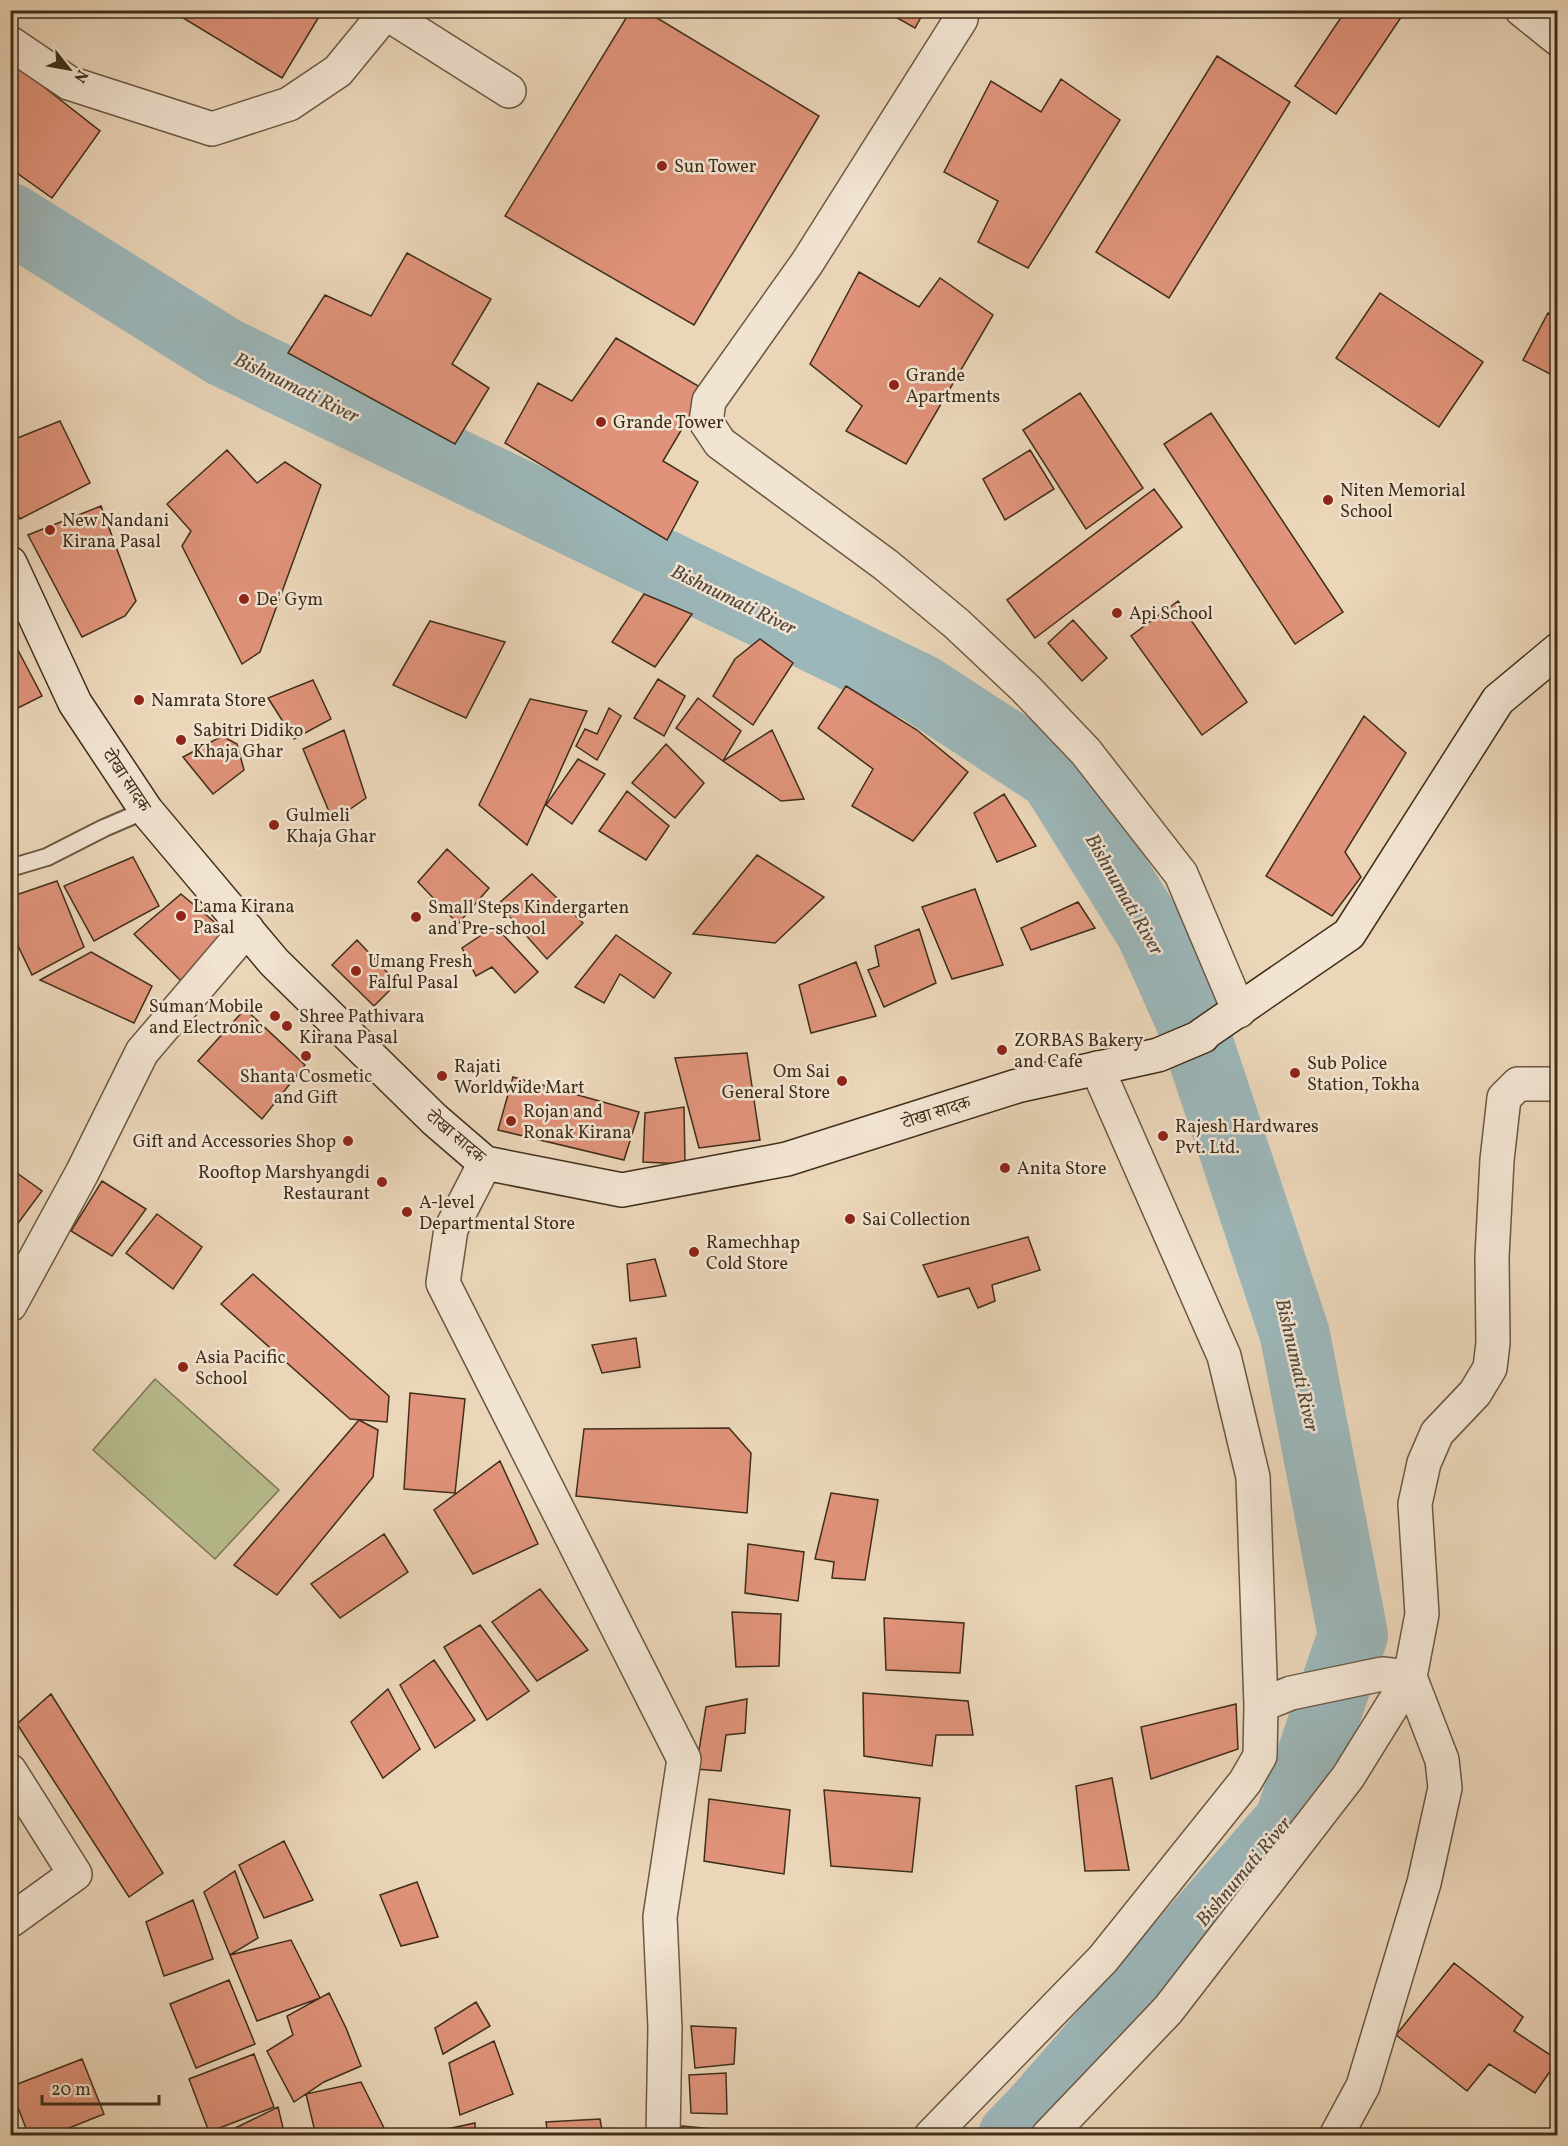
<svg xmlns="http://www.w3.org/2000/svg" width="1568" height="2146" font-family="Vollkorn,'Noto Serif Devanagari',serif">
	<style>
		.pitch { fill: #b8bd8f; stroke: #7c7654; stroke-width: 1.5 }
		.lines { fill: none; stroke-linecap: round; stroke-linejoin: round }
		.river { stroke: #9cb7ba; stroke-width: 70 }
		.building { fill: #e0937a; stroke: #3f2e1a; stroke-width: 1.5 }
		.lane-casing { stroke: #6a5842; stroke-width: 20 }
		.street-casing { stroke: #6a5842; stroke-width: 36 }
		.secondary-casing { stroke: #3f2e1a; stroke-width: 36 }
		.lane { stroke: #f2e4d2; stroke-width: 16 }
		.street { stroke: #f2e4d2; stroke-width: 33 }
		.secondary { stroke: #f2e4d2; stroke-width: 33 }
		.poi-dot { fill: #8f2418; stroke: #f2e4d2; stroke-width: 2 }
		.labels { text-anchor: middle; stroke-width: 5; stroke-linejoin: round; paint-order: stroke }
		.poi-label { font-size: 18px; fill: #3f2e1a; stroke: #f2e4d2; text-anchor: start }
		.street-label { font-size: 18px; fill: #3f2e1a; stroke: #f2e4d2 }
		.water-label { font-size: 20px; font-style: italic; fill: #52493a; stroke: #f2e4d2 }
	</style>
	<rect width="100%" height="100%" fill="#ebd6b9"/>
	<filter id="stains"><feTurbulence type="fractalNoise" baseFrequency=".00333" numOctaves="4"/><feColorMatrix values="0 0 0 0 .2 0 0 0 0 .09 0 0 0 0 .02 0 0 0 .5 -.17"/></filter>
	<radialGradient id="worn" r=".72"><stop offset=".6" stop-color="#630" stop-opacity="0"/><stop offset="1" stop-color="#630" stop-opacity=".3"/></radialGradient>
	<path class="pitch" d="M155,1379L279,1490L215,1559L93,1450Z"/>
	<g class="lines">
		<path class="river" d="M10,218L224,352L921,689L1054,776L1151,932L1192,1024L1295,1335L1353,1635L1289,1822L1039,2109L1013,2136"/>
	</g>
	<path class="building" d="M170,10H323L282,78Z
		M631,10H644L819,116L694,325L505,216Z
		M883,10H925L915,28Z
		M1346,10H1406L1336,114L1295,86Z
		M1217,56L1290,102L1169,298L1096,252Z
		M16,65L100,131L52,198L10,168V73Z
		M1061,79L1120,120L1028,268L978,242L998,201L944,172L991,81L1041,112Z
		M407,253L491,299L452,364L489,388L455,444L288,353L325,295L371,316Z
		M859,272L919,307L940,278L993,315L906,464L846,431L862,406L810,364Z
		M1380,293L1483,362L1439,427L1336,358Z
		M1548,313L1558,318V378L1523,360Z
		M616,338L705,390L663,461L698,482L667,540L505,443L538,383L572,401Z
		M1080,393L1143,488L1086,529L1023,430Z
		M1211,413L1343,612L1295,644L1164,444Z
		M60,421L90,483L20,519L10,500V441Z
		M227,450L257,483L285,462L321,485L260,652L242,664L182,546L191,531L167,504Z
		M1030,450L1054,489L1005,520L983,479Z
		M1154,489L1182,527L1035,638L1007,600Z
		M101,506L136,601L125,616L82,637L28,535Z
		M644,594L692,614L655,667L612,642Z
		M1178,601L1247,702L1202,735L1131,636Z
		M1073,620L1107,658L1082,681L1048,643Z
		M430,621L505,642L466,718L393,685Z
		M10,635L42,696L10,712Z
		M760,639L793,663L753,725L713,696L735,659Z
		M658,679L685,696L664,736L634,718Z
		M313,680L331,719L294,739L268,698Z
		M846,686L917,730L968,772L913,841L852,806L873,769L818,728Z
		M698,698L741,731L723,761L676,728Z
		M530,699L587,711L527,845L479,805Z
		M609,708L621,716L597,760L576,746L585,729L597,734Z
		M1364,716L1406,753L1345,852L1361,877L1332,916L1266,876Z
		M344,730L366,798L333,821L303,749Z
		M772,730L804,799L781,801L723,761Z
		M222,736L237,744L244,770L213,794L183,757Z
		M666,744L704,783L675,818L632,783Z
		M578,759L605,774L572,824L546,805Z
		M627,791L669,826L646,860L599,831Z
		M1004,794L1036,846L997,862L974,813Z
		M447,849L489,888L458,924L418,882Z
		M757,855L824,897L775,943L693,934Z
		M133,857L159,906L94,941L64,886Z
		M532,874L583,923L547,959L498,904Z
		M57,881L84,947L32,975L10,929V897Z
		M975,889L1003,965L952,979L922,907Z
		M181,894L224,930L182,982L134,934Z
		M1078,902L1095,928L1031,950L1021,928Z
		M495,926L538,972L515,993L492,967L476,976L462,948Z
		M919,929L936,983L884,1007L868,970L879,966L875,946Z
		M616,935L671,973L654,998L620,974L604,1003L575,987Z
		M357,940L397,983L374,1006L332,965Z
		M91,952L152,986L134,1023L40,980Z
		M856,962L876,1016L811,1033L799,985Z
		M245,1009L305,1065L262,1119L198,1061Z
		M747,1053L760,1140L699,1148L675,1058Z
		M513,1077L639,1112L624,1160L498,1130Z
		M684,1107L685,1164L643,1162L645,1113Z
		M10,1168L42,1191L10,1234Z
		M102,1181L146,1209L112,1256L71,1231Z
		M157,1214L202,1247L173,1289L126,1253Z
		M1028,1237L1040,1270L992,1285L995,1301L978,1308L969,1288L938,1297L923,1265Z
		M655,1259L666,1296L630,1301L627,1264Z
		M253,1274L389,1396L387,1422L350,1419L221,1304Z
		M636,1338L640,1367L602,1373L592,1345Z
		M410,1393L465,1399L455,1493L404,1489Z
		M359,1420L378,1430L373,1477L277,1595L234,1565Z
		M729,1428L751,1453L747,1513L576,1496L584,1429Z
		M500,1461L538,1544L473,1574L434,1510Z
		M831,1493L878,1500L865,1580L832,1578L834,1562L815,1559Z
		M384,1534L408,1572L340,1618L311,1584Z
		M748,1544L804,1552L798,1601L745,1593Z
		M540,1589L588,1650L537,1681L492,1622Z
		M732,1612L781,1614L779,1666L736,1667Z
		M884,1618L964,1623L960,1673L886,1670Z
		M480,1625L529,1691L487,1720L444,1647Z
		M434,1660L475,1720L435,1748L400,1685Z
		M388,1689L420,1749L383,1778L351,1722Z
		M863,1693L968,1701L973,1735H936L932,1766L864,1756Z
		M51,1694L163,1873L129,1897L17,1724Z
		M747,1699L745,1733L726,1735L721,1771L696,1769L706,1707Z
		M1236,1704L1238,1749L1151,1779L1141,1727Z
		M1112,1778L1129,1870L1085,1871L1076,1786Z
		M824,1790L920,1798L912,1872L831,1866Z
		M709,1799L790,1810L784,1874L704,1861Z
		M284,1841L313,1900L264,1918L239,1865Z
		M235,1871L258,1938L230,1955L204,1892Z
		M417,1882L438,1937L401,1946L380,1895Z
		M193,1900L213,1959L164,1976L146,1922Z
		M291,1940L320,1998L257,2021L230,1955Z
		M1454,1963L1523,2017L1514,2031L1558,2060L1535,2093L1489,2064L1467,2091L1396,2035Z
		M229,1980L255,2044L196,2068L170,2004Z
		M329,1993L346,2028L361,2066L324,2082L294,2102L267,2051L293,2035L287,2016Z
		M476,2002L490,2026L443,2054L435,2028Z
		M691,2026L736,2028L734,2064L695,2068Z
		M494,2041L513,2094L460,2115L449,2063Z
		M254,2054L274,2107L209,2132L189,2079Z
		M82,2059L104,2114L49,2136H29L10,2087Z
		M726,2073L727,2114L691,2113L689,2075Z
		M361,2082L388,2136H316L306,2094Z
		M278,2107L285,2136H219Z
		M600,2119L603,2136H548L546,2122Z
		M475,2123V2136H414Z
		M682,2126L723,2130V2136H682Z
		M98,2131L101,2136H84Z"/>
	<g class="lines">
		<defs>
			<path id="lane" d="M10,868L47,857L104,828L146,810"/>
			<path id="street" d="M1522,10L1558,39
				M386,13L509,91
				M961,19L807,263L709,401L706,422L720,443L886,565L957,624L1026,689L1086,752L1181,874L1239,1011
				M10,43L69,83L212,129L289,104L338,71L388,10
				M1097,1068L1224,1356L1253,1477L1261,1705L1291,1693L1382,1674L1410,1677L1442,1760L1445,1788L1424,1883L1363,2086L1336,2136
				M485,1163L451,1229L443,1283L684,1759L660,1917L665,2028L663,2136
				M10,1305L82,1173L142,1052L247,929
				M10,1771L75,1874L10,1921
				M931,2136L1103,1959L1245,1782L1260,1756L1261,1705
				M1048,2136L1168,2010L1348,1777L1410,1677L1422,1614L1415,1504L1424,1463L1437,1433L1475,1393L1490,1368L1493,1343L1492,1257L1497,1160L1504,1098L1518,1084H1558"/>
			<path id="secondary" d="M10,563L75,703L146,810L274,962L434,1119L485,1163L622,1190L787,1159L1017,1086L1158,1055L1203,1036L1202,1035L1349,934L1498,700L1558,650"/>
		</defs>
		<use href="#lane" class="lane-casing"/>
		<use href="#street" class="street-casing"/>
		<use href="#secondary" class="secondary-casing"/>
		<use href="#lane" class="lane"/>
		<use href="#street" class="street"/>
		<use href="#secondary" class="secondary"/>
	</g>
	<g class="poi-dot">
		<circle cx="662" cy="166" r="6"/>
		<circle cx="894" cy="385" r="6"/>
		<circle cx="601" cy="422" r="6"/>
		<circle cx="1328" cy="500" r="6"/>
		<circle cx="50" cy="530" r="6"/>
		<circle cx="244" cy="599" r="6"/>
		<circle cx="1117" cy="613" r="6"/>
		<circle cx="139" cy="700" r="6"/>
		<circle cx="181" cy="740" r="6"/>
		<circle cx="274" cy="825" r="6"/>
		<circle cx="181" cy="916" r="6"/>
		<circle cx="416" cy="917" r="6"/>
		<circle cx="356" cy="971" r="6"/>
		<circle cx="275" cy="1016" r="6"/>
		<circle cx="287" cy="1026" r="6"/>
		<circle cx="1002" cy="1050" r="6"/>
		<circle cx="306" cy="1056" r="6"/>
		<circle cx="1295" cy="1073" r="6"/>
		<circle cx="442" cy="1076" r="6"/>
		<circle cx="842" cy="1081" r="6"/>
		<circle cx="511" cy="1121" r="6"/>
		<circle cx="1163" cy="1136" r="6"/>
		<circle cx="348" cy="1141" r="6"/>
		<circle cx="1005" cy="1168" r="6"/>
		<circle cx="382" cy="1182" r="6"/>
		<circle cx="407" cy="1212" r="6"/>
		<circle cx="850" cy="1219" r="6"/>
		<circle cx="694" cy="1252" r="6"/>
		<circle cx="183" cy="1367" r="6"/>
	</g>
	<g class="labels">
		<g class="poi-label">
			<text x="674" y="172">Sun Tower</text>
			<text x="906" y="381">Grande<tspan x="906" dy="21">Apartments</tspan></text>
			<text x="613" y="428">Grande Tower</text>
			<text x="1340" y="496">Niten Memorial<tspan x="1340" dy="21">School</tspan></text>
			<text x="62" y="526">New Nandani<tspan x="62" dy="21">Kirana Pasal</tspan></text>
			<text x="256" y="605">De' Gym</text>
			<text x="1129" y="619">Api School</text>
			<text x="151" y="706">Namrata Store</text>
			<text x="193" y="736">Sabitri Didiko<tspan x="193" dy="21">Khaja Ghar</tspan></text>
			<text x="286" y="821">Gulmeli<tspan x="286" dy="21">Khaja Ghar</tspan></text>
			<text x="193" y="912">Lama Kirana<tspan x="193" dy="21">Pasal</tspan></text>
			<text x="428" y="913">Small Steps Kindergarten<tspan x="428" dy="21">and Pre-school</tspan></text>
			<text x="368" y="967">Umang Fresh<tspan x="368" dy="21">Falful Pasal</tspan></text>
			<text x="263" y="1012" text-anchor="end">Suman Mobile<tspan x="263" dy="21">and Electronic</tspan></text>
			<text x="299" y="1022">Shree Pathivara<tspan x="299" dy="21">Kirana Pasal</tspan></text>
			<text x="1014" y="1046">ZORBAS Bakery<tspan x="1014" dy="21">and Cafe</tspan></text>
			<text x="1307" y="1069">Sub Police<tspan x="1307" dy="21">Station, Tokha</tspan></text>
			<text x="454" y="1072">Rajati<tspan x="454" dy="21">Worldwide Mart</tspan></text>
			<text x="830" y="1077" text-anchor="end">Om Sai<tspan x="830" dy="21">General Store</tspan></text>
			<text x="306" y="1082" text-anchor="middle">Shanta Cosmetic<tspan x="306" dy="21">and Gift</tspan></text>
			<text x="523" y="1117">Rojan and<tspan x="523" dy="21">Ronak Kirana</tspan></text>
			<text x="1175" y="1132">Rajesh Hardwares<tspan x="1175" dy="21">Pvt. Ltd.</tspan></text>
			<text x="336" y="1147" text-anchor="end">Gift and Accessories Shop</text>
			<text x="1017" y="1174">Anita Store</text>
			<text x="370" y="1178" text-anchor="end">Rooftop Marshyangdi<tspan x="370" dy="21">Restaurant</tspan></text>
			<text x="419" y="1208">A-level<tspan x="419" dy="21">Departmental Store</tspan></text>
			<text x="862" y="1225">Sai Collection</text>
			<text x="706" y="1248">Ramechhap<tspan x="706" dy="21">Cold Store</tspan></text>
			<text x="195" y="1363">Asia Pacific<tspan x="195" dy="21">School</tspan></text>
		</g>
		<g class="street-label">
			<text transform="translate(127 780) rotate(56)" y="6">टोखा सादक</text>
			<text transform="translate(936 1112) rotate(-18)" y="6">टोखा सादक</text>
			<text transform="translate(456 1136) rotate(40)" y="6">टोखा सादक</text>
		</g>
		<g class="water-label">
			<text transform="translate(297 387) rotate(26)" y="7">Bishnumati River</text>
			<text transform="translate(734 599) rotate(26)" y="7">Bishnumati River</text>
			<text transform="translate(1125 894) rotate(60)" y="7">Bishnumati River</text>
			<text transform="translate(1298 1365) rotate(77)" y="7">Bishnumati River</text>
			<text transform="translate(1243 1871) rotate(-50)" y="7">Bishnumati River</text>
		</g>
	</g>
	<rect width="1568" height="2146" fill="none" stroke="#ebd6b9" stroke-width="36"/>
	<rect x="12" y="12" width="1544" height="2122" fill="none" stroke="#3f2e1a" stroke-width="3"/>
	<rect x="18" y="18" width="1532" height="2110" fill="none" stroke="#3f2e1a" stroke-width="1.5"/>
	<g transform="translate(69 69) rotate(121)" stroke="#f2e4d2" stroke-width="4.5" paint-order="stroke">
	<path d="M0-4.5L10 22L0 15L-10 22Z" fill="#3f2e1a"/>
	<text y="-9" font-size="16" font-weight="bold" text-anchor="middle" fill="#3f2e1a">N</text>
	</g>
	<path d="M42 2095v9h117v-9" fill="none" stroke="#3f2e1a" stroke-width="3"/>
	<text x="51" y="2095" font-size="18" fill="#3f2e1a" stroke="#f2e4d2" stroke-width="4.5" paint-order="stroke">20 m</text>
	<rect width="100%" height="100%" filter="url(#stains)"/>
	<rect width="100%" height="100%" fill="url(#worn)"/>
</svg>
